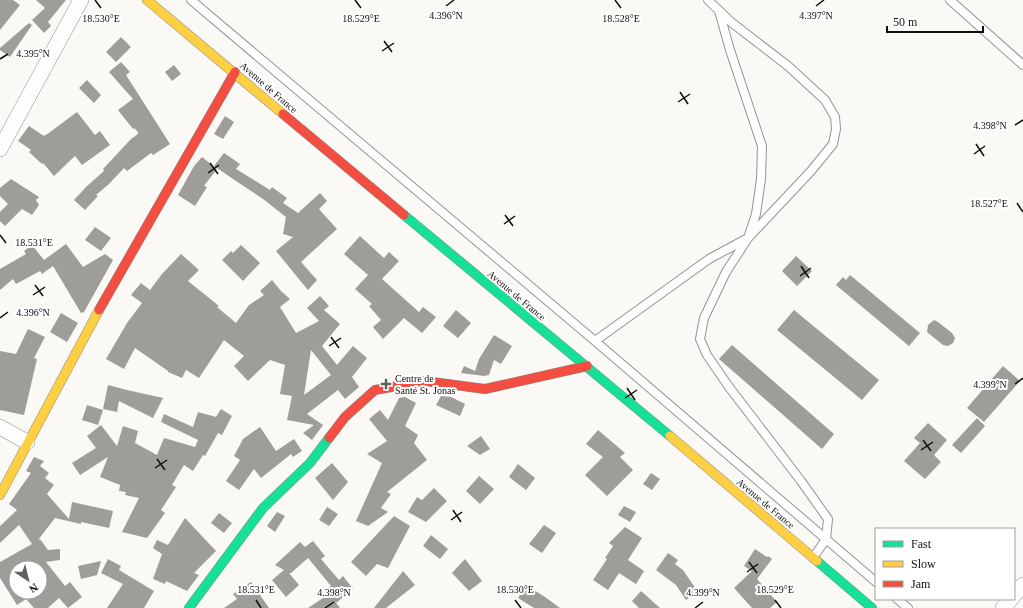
<svg xmlns="http://www.w3.org/2000/svg" width="1023" height="608" font-family="'Times New Roman',serif">
	<style>
		.building { fill: #9e9d9a; fill-rule: evenodd }
		.lines { fill: none; stroke-linecap: round; stroke-linejoin: round }
		.lane-casing { stroke: #959493; stroke-width: 10 }
		.street-casing { stroke: #959493; stroke-width: 16 }
		.fast-casing { stroke: #8b8b89; stroke-width: 10 }
		.slow-casing { stroke: #8b8b89; stroke-width: 10 }
		.jam-casing { stroke: #8b8b89; stroke-width: 10 }
		.lane { stroke: #fefefe; stroke-width: 8 }
		.street { stroke: #fefefe; stroke-width: 15 }
		.fast { stroke: #16e098; stroke-width: 9 }
		.slow { stroke: #ffcf43; stroke-width: 9 }
		.jam { stroke: #f24e42; stroke-width: 9 }
		.ticks { fill: none; stroke: #0f0f0f; stroke-width: 1.5 }
		.poi-dot { fill: #616160; stroke: #fff; stroke-width: 1.5 }
		.labels { text-anchor: middle; stroke-width: 4; stroke-linejoin: round; paint-order: stroke }
		.street-label { font-size: 10px; fill: #0f0f0f; stroke: #fff }
		.poi-label { font-size: 10px; fill: #0f0f0f; stroke: #fff; text-anchor: start }
		.ticks-label { font-size: 10px; text-anchor: middle; fill: #0f0f0f; stroke: #fff; stroke-width: 4; stroke-linejoin: round; paint-order: stroke }
	</style>
	<rect width="100%" height="100%" fill="#faf9f5"/>
	<path class="building" d="M0,0H13L20,5L0,30Z
		M36,0H66L48,22L51,26L44,33L32,20L45,8Z
		M29,23L32,25L10,57L0,50V48Z
		M121,37L131,47L116,62L106,52Z
		M121,62L130,72L126,75L170,144L153,155L151,153L127,171L124,168L109,184L96,195L98,196L85,210L74,200L87,186L104,171L103,169L131,139L138,134V132L134,128L133,129L118,110L133,99L109,72Z
		M174,65L181,74L172,81L165,72Z
		M87,80L101,95L94,103L79,88Z
		M77,112L95,135L100,131L110,145L82,165L75,156L54,176L43,163L42,164L29,152L31,150L18,141L29,126L44,136L45,135H46Z
		M225,116L234,122L223,139L214,134Z
		M224,153L240,164L236,169L270,190L272,187L287,198L283,203L298,213L320,193L327,201L319,209L337,229L301,262L317,280L308,290L276,251L293,237L283,234L286,217L263,199L242,185L214,166Z
		M202,157L217,169L204,186L207,187L195,206L178,195L194,166Z
		M11,179L39,197L36,200L39,205L32,215L22,209L5,226L0,221V212L8,204L0,196V188Z
		M95,227L111,238L101,251L85,240Z
		M360,236L384,258L389,252L399,261L382,279L419,312L423,307L436,317L422,333L404,318L383,339L373,327L381,320L369,306L372,304L355,289L368,275L344,254Z
		M66,244L83,267L105,254L113,260L84,312L81,313L53,266L42,274L40,271L16,284L13,279L0,290V269L26,254L24,251L32,245L44,260Z
		M241,245L260,263L243,281L222,260L231,251L233,253Z
		M181,254L199,270L188,281L219,306L217,307L236,323L249,305L264,295L260,291L272,280L281,291L290,299L280,307L296,333L319,321L307,308L320,296L329,306L324,310L340,324L322,346L337,365L353,346L367,358L352,377L359,387L345,399L338,390L307,414L323,425L312,440L303,433L314,425L287,420L292,396L280,394L285,365L270,360L248,381L234,366L244,356L224,340L199,378L186,370L182,378L168,372V371L135,348L124,369L106,359L127,323L142,303L131,295L141,283L150,290L162,274ZM311,350L331,375L304,395Z
		M796,256L812,271L797,286L782,271Z
		M850,275L920,333L909,346L836,285L843,277L846,280Z
		M456,310L471,323L458,338L443,326Z
		M794,310L879,380L862,400L777,330Z
		M61,313L78,323L67,342L50,332Z
		M934,320L938,322L952,333L955,338L953,343L948,346L943,345L927,332L928,325Z
		M28,329L45,337L34,358L37,359L24,415L0,410V351L16,354Z
		M494,335L512,346L501,364L494,360L489,375L484,376L461,373L464,366L475,371L479,359Z
		M732,345L834,434L822,449L719,359Z
		M1003,366L1020,381L984,422L967,408Z
		M108,385L127,390L163,398L153,418L119,401L117,412L103,409Z
		M441,396L451,397L465,404L460,416L436,405Z
		M405,397L416,403L405,426L418,435L414,443L427,460L387,492L391,494L381,508L388,512L368,526L356,521L382,463L367,454L387,441L369,419L380,410L388,420L399,398Z
		M87,405L103,410L98,425L82,420Z
		M221,409L232,416L222,435L218,433L205,456L203,455L193,471L184,465L172,485L176,487L161,510L165,513L147,538L122,532L139,498L125,495L126,492L119,491L120,485L100,477L108,457L80,475L72,463L96,448L87,436L101,425L117,446L123,426L138,431L135,443L157,455L164,438L195,447L198,440L161,422L164,414L193,427L198,412L216,417Z
		M977,418L985,426L961,453L952,445Z
		M928,423L947,440L934,455L941,462L925,479L904,461L920,443L914,438Z
		M260,427L276,451L294,439L302,451L293,457L291,454L261,478L254,469L239,490L226,481L240,460L234,456L243,439Z
		M598,430L625,453L620,457L633,470L607,496L585,475L603,457L586,444Z
		M481,436L490,449L480,455L467,446Z
		M34,457L44,461L40,466L49,473L45,478L54,485L47,494L69,519L72,502L113,511L109,528L81,522V524L55,518L38,540L40,539L48,550L60,549V560L46,562L65,586L70,582L82,597L68,608L59,598L48,608H34L26,599L17,605L0,578V562L32,544L19,525L0,543V526L17,510L9,504L31,473L26,471ZM16,568H40V592H16Z
		M332,463L348,482L333,500L315,478Z
		M518,464L535,478L526,490L509,477Z
		M651,473L660,479L652,490L643,484Z
		M479,476L494,489L480,504L466,491Z
		M434,488L447,501L426,522L408,512L417,497L422,500Z
		M624,506L636,512L630,522L618,515Z
		M327,507L338,514L329,526L319,520Z
		M277,512L285,516L275,532L267,526Z
		M219,513L232,523L224,533L211,523Z
		M394,516L410,526L388,568L377,564L366,576L351,562Z
		M185,518L216,551L194,573L199,575L187,591L166,581L165,584L153,579L162,554L153,548L157,540L168,545Z
		M544,525L556,533L542,553L529,544Z
		M625,527L642,538L628,560L644,571L636,584L619,573L608,590L593,580L607,559L605,558L613,546L609,543Z
		M431,535L448,549L440,559L423,546Z
		M313,541L325,556L321,559L339,580L343,576L353,589L336,603L340,608H308L332,592L328,588L331,586L308,558L291,573H289L299,585L286,597L272,580L284,570L275,565L300,542L305,547Z
		M755,549L767,557L768,556L772,559L757,579L777,602L770,608H752L734,588L752,571L744,566Z
		M668,553L678,560L675,564L683,570L698,592L686,600L676,585L656,570Z
		M108,559L121,566L119,570L154,591L144,608H107L123,584L101,573Z
		M465,559L482,581L469,591L452,573Z
		M101,561L97,575L81,579L78,566Z
		M403,571L415,585L386,608H374Z
		M251,582L269,608H224L237,599L233,594Z
		M526,585L545,597L560,608H534L518,598Z
		M641,591L660,608H639L632,601Z"/>
	<g class="lines">
		<defs>
			<path id="lane" d="M191,0L595,341L876,582
				M708,0L731,22L788,66L825,100L835,117L836,129L833,144L811,171L748,238L726,272L704,318L700,339L707,355L729,387L801,481L828,519L826,539L813,558
				M950,0L1023,65
				M595,341L709,259L748,238L756,214L761,179L762,146L730,50L719,11
				M897,599L908,608"/>
			<path id="street" d="M0,149L81,0
				M0,427L27,442
				M1014,595L1023,585
				M1003,608L1011,599"/>
			<path id="fast" d="M404,215L670,436
				M817,561L872,608
				M189,608L263,508L310,463L329,438"/>
			<path id="slow" d="M147,0L283,114
				M670,436L817,561
				M0,495L99,310"/>
			<path id="jam" d="M283,114L404,215
				M99,310L235,72
				M329,438L345,417L375,390L425,381L485,389L587,366"/>
		</defs>
		<use href="#lane" class="lane-casing"/>
		<use href="#street" class="street-casing"/>
		<use href="#fast" class="fast-casing"/>
		<use href="#slow" class="slow-casing"/>
		<use href="#jam" class="jam-casing"/>
		<use href="#lane" class="lane"/>
		<use href="#street" class="street"/>
		<use href="#fast" class="fast"/>
		<use href="#slow" class="slow"/>
		<use href="#jam" class="jam"/>
	</g>
	<path class="ticks" d="M95,0L101,8M355,0L361,8M615,0L621,8M446,6L454,0M816,6L824,0M384,41L392,52M382,51L394,43M0,59L8,54M680,92L688,104M678,102L690,94M1015,125L1023,120M976,144L984,156M974,154L985,146M210,163L218,174M208,173L219,165M1017,203L1023,212M505,215L513,226M504,224L515,216M0,235L6,243M801,266L809,278M800,276L811,268M35,285L43,296M33,295L45,287M0,318L8,312M331,337L339,348M329,346L341,338M1015,384L1023,378M627,388L635,400M625,398L637,390M923,440L931,451M921,450L933,442M157,459L165,470M155,468L167,460M453,510L461,522M451,520L462,512M749,562L757,573M747,572L758,564M256,600L261,608M515,600L521,608M775,600L781,608M325,608L334,602M695,608L703,602"/>
	<path class="poi-dot" d="M384 378h4v4h4v4h-4v4h-4v-4h-4v-4h4z"/>
	<g class="labels">
		<g class="street-label">
			<text transform="translate(269 87) rotate(41)" y="4">Avenue de France</text>
			<text transform="translate(517 295) rotate(40)" y="4">Avenue de France</text>
			<text transform="translate(766 503) rotate(40)" y="4">Avenue de France</text>
		</g>
		<g class="poi-label">
			<text x="395" y="382">Centre de<tspan x="395" dy="12">Santé St. Jonas</tspan></text>
		</g>
	</g>
	<g class="ticks-label">
		<text x="816" y="19">4.397°N</text>
		<text x="446" y="19">4.396°N</text>
		<text x="101" y="22">18.530°E</text>
		<text x="361" y="22">18.529°E</text>
		<text x="621" y="22">18.528°E</text>
		<text x="33" y="57">4.395°N</text>
		<text x="990" y="129">4.398°N</text>
		<text x="989" y="207">18.527°E</text>
		<text x="34" y="246">18.531°E</text>
		<text x="33" y="316">4.396°N</text>
		<text x="990" y="388">4.399°N</text>
		<text x="256" y="593">18.531°E</text>
		<text x="515" y="593">18.530°E</text>
		<text x="775" y="593">18.529°E</text>
		<text x="334" y="596">4.398°N</text>
		<text x="703" y="596">4.399°N</text>
	</g>
	<rect x="875" y="528" width="140" height="72" fill="#ffffff" stroke="#9f9f9f"/>
	<rect x="883" y="541" width="20" height="6" fill="#16e098" stroke="#9f9f9f"/>
	<text x="911" y="548" font-size="12" fill="#0f0f0f">Fast</text>
	<rect x="883" y="561" width="20" height="6" fill="#ffcf43" stroke="#9f9f9f"/>
	<text x="911" y="568" font-size="12" fill="#0f0f0f">Slow</text>
	<rect x="883" y="581" width="20" height="6" fill="#f24e42" stroke="#9f9f9f"/>
	<text x="911" y="588" font-size="12" fill="#0f0f0f">Jam</text>
	<g transform="translate(28 580) rotate(145)"><circle r="19" fill="#ffffff" stroke="#9f9f9f"/>
	<path d="M0-3L7 15L0 10L-7 15Z" fill="#616160"/>
	<text y="-6" font-size="11" font-weight="bold" text-anchor="middle" fill="#0f0f0f">N</text>
	</g>
	<path d="M887 26v6h96v-6" fill="none" stroke="#0f0f0f" stroke-width="2"/>
	<text x="893" y="26" font-size="12" fill="#0f0f0f" stroke="#ffffff" stroke-width="3" paint-order="stroke">50 m</text>
</svg>
